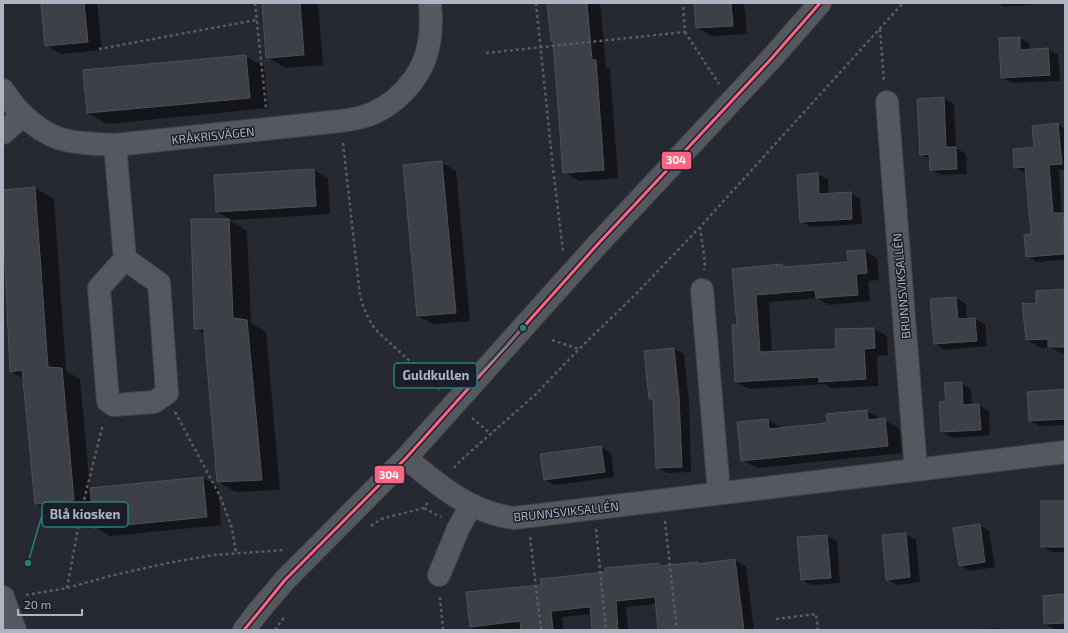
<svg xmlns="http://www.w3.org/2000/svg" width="1068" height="633" viewBox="0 0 1068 633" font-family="'Exo 2',sans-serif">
	<rect width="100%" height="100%" fill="#262931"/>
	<!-- shadow -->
	<g fill="#0007">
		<path d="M42,3H97L102,50L61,54L46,45Z"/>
		<path d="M263,3H318L323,65L286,68L267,57Z"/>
		<path d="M548,3H600L606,67L610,69L618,178L579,181L564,172L554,42L552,41Z"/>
		<path d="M695,3H744L747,34L712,36L697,28Z"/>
		<path d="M998,3H1052L1004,7Z"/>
		<path d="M1019,38L1029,43L1030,50L1048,49L1058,55L1060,81L1012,83L1002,78Z"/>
		<path d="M245,56L264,66L268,108L107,124L88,113Z"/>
		<path d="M944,98L954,104L956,148L966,154L967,174L941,175L931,169L930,159L921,154Z"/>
		<path d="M1058,124L1065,129V170H1059L1062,214L1065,215V260L1037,262L1027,256L1032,235L1026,173L1015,168Z"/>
		<path d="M441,162L456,171L470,321L433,324L418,316Z"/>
		<path d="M313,170L328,178L330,214L232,220L217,212Z"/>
		<path d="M818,174L828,180L829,194L850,193L860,198L862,224L811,227L801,221Z"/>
		<path d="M35,188L54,199L66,371L80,379L90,489L203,478L218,486L221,525L110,536L95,527L94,510L55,515L36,504L24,379L11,372L3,198V191Z"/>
		<path d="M192,220H231H229L247,231L251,323L266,332L280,490L236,492L218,482L205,334L195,328Z"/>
		<path d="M865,251L877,258L879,280L868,281L870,301L829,305L817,298L769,302L772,353L838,350L874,329L887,336L888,355L877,356L878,386L832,388L825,384L749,389L736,382L739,326L733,270L782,265L786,268L849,263Z"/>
		<path d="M1065,290V355L1051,348H1041L1027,340L1037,305Z"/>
		<path d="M956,298L966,304L967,319H975L985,324L987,346L945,350L935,344Z"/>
		<path d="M674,349L684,354L689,402L691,472L667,473L657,467L654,401L650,399Z"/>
		<path d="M961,383L971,389L972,405H979L989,411L990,435L952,438L942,432Z"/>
		<path d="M1065,390V425L1040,426L1030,421Z"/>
		<path d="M867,411L899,428L902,453L757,468L742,460L768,420L782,428L828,424Z"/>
		<path d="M601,447L611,453L614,477L555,485L545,480Z"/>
		<path d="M1065,502V552H1052L1042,547Z"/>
		<path d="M979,525L989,531L995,567L970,571L960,565Z"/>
		<path d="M906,534L916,540L920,582L897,585L887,579Z"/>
		<path d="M827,536L837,541L840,583L812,585L802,580Z"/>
		<path d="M735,560L746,567L754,630H659L656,604L626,607L628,630H593L592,614L562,617L563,630H522V628L506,630H476L470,627L542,586L606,573L658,564L662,566L697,563L700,565Z"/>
		<path d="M1065,595V629H1055L1045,624Z"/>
		<path d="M999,628L1003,630H966Z"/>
	</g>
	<!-- building -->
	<g fill="#3d4047" stroke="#4e5059">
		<path d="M41,3H84L88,42L45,46Z"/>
		<path d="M262,3H300L304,55L266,58Z"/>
		<path d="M547,3H587L592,60H596L604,170L563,173L553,41H551Z"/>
		<path d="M694,3H731L733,26L696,28Z"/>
		<path d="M1020,37V50L1048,48L1050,75L1001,78L999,38Z"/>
		<path d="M246,55L250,98L87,113L83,70Z"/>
		<path d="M944,97L946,147H956L957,169L930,170L929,154L920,155L917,99Z"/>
		<path d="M1058,123L1062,164L1049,165L1053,213H1063L1065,254L1026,257L1024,235L1031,234L1025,167L1014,168L1013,149L1034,147L1032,126Z"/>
		<path d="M442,161L456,313L417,316L403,165Z"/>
		<path d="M314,169L316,206L216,212L214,175Z"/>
		<path d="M818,173L819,194L851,192L852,219L800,222L797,175Z"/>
		<path d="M35,187L48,367L62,368L74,500L35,504L22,370L10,372L3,219V190Z"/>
		<path d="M191,219H229L233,318L247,320L262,480L217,482L204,329H194Z"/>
		<path d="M865,250L867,273L856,274L858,295L816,298L815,290L756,295L760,352L836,349L835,329L874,328L875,348L864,349L866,379L819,382V377L735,382L732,325H737L732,269L782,264L783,267L848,262L847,251Z"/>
		<path d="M1065,289V347H1048V339L1026,340L1022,303L1036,304V291Z"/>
		<path d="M956,297L958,319L975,318L977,341L934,344L930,299Z"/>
		<path d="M674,348L679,396L682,467L656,468L653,399H649L644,351Z"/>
		<path d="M962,382L963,405L979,404L981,430L941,432L939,402L946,401L944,383Z"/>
		<path d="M1065,389V419L1029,421L1027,392Z"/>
		<path d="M867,410L868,420L885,418L888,446L741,461L737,422L768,419L769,429L827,423L826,414Z"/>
		<path d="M601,446L605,472L544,480L540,454Z"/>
		<path d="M203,477L207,517L94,528L90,488Z"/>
		<rect x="1041" y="501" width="24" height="46"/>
		<path d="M980,524L985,562L959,566L953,528Z"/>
		<path d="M906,533L910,577L886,580L882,535Z"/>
		<path d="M827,535L831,578L801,580L797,537Z"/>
		<path d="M735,559L744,630H658L655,597L616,601L618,630H592L590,607L551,611L553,630H521L520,621L470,627L466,592L541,585L540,579L605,572V568L659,563V566L698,562V564Z"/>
		<path d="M1065,594V623L1044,624L1043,596Z"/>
	</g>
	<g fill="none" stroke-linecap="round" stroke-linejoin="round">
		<defs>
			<g id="minor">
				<path d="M3,90C17,113 42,136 69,141C84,144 100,144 115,145L341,121C348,120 355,119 362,117C395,108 424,76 429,43C432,29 431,16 430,3"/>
				<path d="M887,102L916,470"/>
				<path d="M3,133L23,115"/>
				<path d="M115,145L125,259L99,288L108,401L114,405L154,402L167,393L159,283L125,259"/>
				<path d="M702,290L719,493"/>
				<path d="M406,458C438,485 471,513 514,518L1065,452"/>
				<path d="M439,575L458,529L471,505"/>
				<path d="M3,597L15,630"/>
				<path d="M244,630L257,613L285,580L406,458L597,245L771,59L820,3"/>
			</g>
		</defs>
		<!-- minor casing -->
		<use href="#minor" stroke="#42444a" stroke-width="24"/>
		<!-- path -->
		<g stroke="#5a5c63" stroke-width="2.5" stroke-dasharray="3 3" stroke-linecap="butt">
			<path d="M255,3L266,108"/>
			<path d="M536,3L553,168L563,251"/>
			<path d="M880,29L884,82"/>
			<path d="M685,32L719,84"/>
			<path d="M99,49L256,20"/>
			<path d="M486,53L685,32L683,3"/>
			<path d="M343,143L360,296C364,310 368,320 377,331L440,389"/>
			<path d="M700,227L705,262L704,270"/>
			<path d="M552,340L579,349"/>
			<path d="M175,412L220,496L232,528L236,553"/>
			<path d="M472,418L491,434"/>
			<path d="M454,468L461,460L535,395L579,349L632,298L700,227L903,3"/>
			<path d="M424,508L441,517"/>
			<path d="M665,521L677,630"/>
			<path d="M371,526L381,519L424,508L428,502"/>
			<path d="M596,529L606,630"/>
			<path d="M530,537L541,630"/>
			<path d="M67,588L81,512L103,424"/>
			<path d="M26,595L67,588L110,576L168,563L214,555L284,550"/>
			<path d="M440,597L443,630"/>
			<path d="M776,619L816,614L818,630"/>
			<path d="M275,630L285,616"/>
		</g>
		<!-- minor -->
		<use href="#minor" stroke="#56585f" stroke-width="22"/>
		<defs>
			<path id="bus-1" d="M244,630L285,580L406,458L597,245L771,59L820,3"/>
		</defs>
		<!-- bus-1 casing -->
		<use href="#bus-1" stroke="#1b1e2a" stroke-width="6"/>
		<!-- bus-1 -->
		<use href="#bus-1" stroke="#fa6682" stroke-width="3"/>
	</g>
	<g text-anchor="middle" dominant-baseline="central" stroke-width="3" stroke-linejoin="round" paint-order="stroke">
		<!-- street labels -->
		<g font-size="12" fill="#b0b3c2" stroke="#1b1e2a">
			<text transform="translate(213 135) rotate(-6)">KRÅKRISVÄGEN</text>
			<text transform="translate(901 286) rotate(-95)">BRUNNSVIKSALLÉN</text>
			<text transform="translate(566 511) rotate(-6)">BRUNNSVIKSALLÉN</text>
		</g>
	</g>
	<!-- callouts -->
	<path fill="none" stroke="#277f7b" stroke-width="1.5" d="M523 328L477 376M28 563L42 515"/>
	<g fill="#277f7b" stroke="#1b1e2a" stroke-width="1.5">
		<circle cx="523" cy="328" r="4"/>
		<circle cx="28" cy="563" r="4"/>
	</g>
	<g fill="#1b1e2a" stroke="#277f7b" stroke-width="1.5">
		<rect x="394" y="363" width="83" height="25" rx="4"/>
		<rect x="42" y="502" width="86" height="25" rx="4"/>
	</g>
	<g font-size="13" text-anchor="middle" font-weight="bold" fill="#b0b3c2">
		<text x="436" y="380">Guldkullen</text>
		<text x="85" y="519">Blå kiosken</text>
	</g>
	<g stroke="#1b1e2a" stroke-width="1.5">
		<rect x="661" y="151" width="31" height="19" rx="4" fill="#fa6682"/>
		<rect x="374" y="465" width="31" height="19" rx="4" fill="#fa6682"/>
	</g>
	<g font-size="11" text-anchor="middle" font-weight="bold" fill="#fff">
		<text x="676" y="164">304</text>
		<text x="389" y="479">304</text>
	</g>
	<!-- border -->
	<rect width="1068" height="633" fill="none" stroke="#b0b3c2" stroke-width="8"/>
	<!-- scale -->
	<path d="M18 609v6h64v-6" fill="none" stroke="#b0b3c2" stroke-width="2"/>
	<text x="24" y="609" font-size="12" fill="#b0b3c2" stroke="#1b1e2a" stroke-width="3" paint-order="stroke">20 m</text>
</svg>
